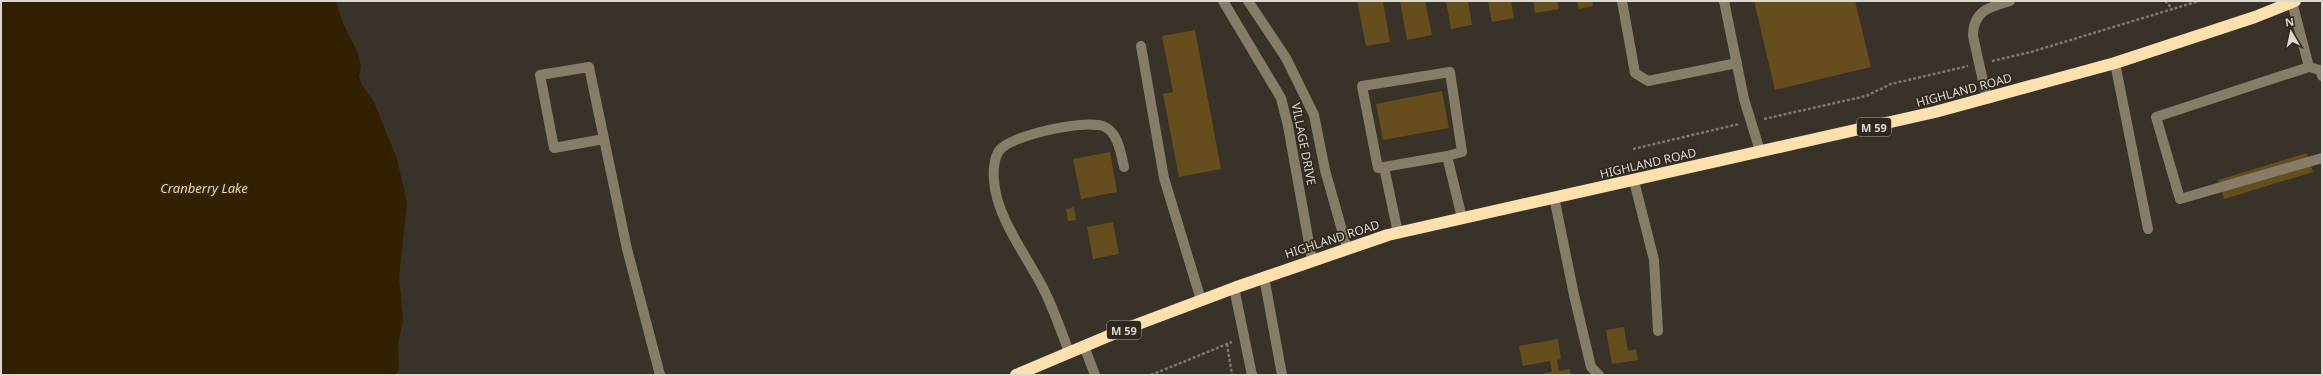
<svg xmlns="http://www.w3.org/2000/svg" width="2323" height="376" viewBox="0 0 2323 376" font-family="'Noto Sans',sans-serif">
	<rect width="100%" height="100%" fill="#383228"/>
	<!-- water -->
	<path fill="#322000" d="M1,1H336L342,21L357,51L361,66L359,77L362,85L374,102L397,159L407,203L399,277L403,319L398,344L399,368L396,375H1Z"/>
	<!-- building -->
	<g fill="#664d1d">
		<path d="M1357,1H1383L1390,42L1366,46Z"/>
		<path d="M1400,1H1425L1432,35L1407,40Z"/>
		<path d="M1446,1H1468L1472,25L1451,29Z"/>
		<path d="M1488,1H1511L1514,18L1492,22Z"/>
		<path d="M1533,1H1557L1559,9L1535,13Z"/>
		<path d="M1577,1H1592L1593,6L1579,9Z"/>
		<path d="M1754,1H1855L1871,67L1775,90Z"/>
		<path d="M1195,30L1221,169L1179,177L1163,94L1173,92L1162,36Z"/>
		<path d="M1442,91L1449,128L1383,140L1376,104Z"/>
		<path d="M1110,152L1117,192L1081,199L1073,159Z"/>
		<path d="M2307,153L2313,172L2224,199L2218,180Z"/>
		<path d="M1074,207L1076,220L1068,221L1066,209Z"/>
		<path d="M1113,222L1119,254L1093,259L1087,227Z"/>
		<path d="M1624,327L1628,351L1636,349L1638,360L1612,364L1606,330Z"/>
		<path d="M1558,339L1561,359L1557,360L1559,371L1570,369L1571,375H1544V373L1552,372L1550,361L1523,366L1519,346Z"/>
	</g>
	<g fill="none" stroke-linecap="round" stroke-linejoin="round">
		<!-- path -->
		<g stroke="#7d786f" stroke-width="2.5" stroke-dasharray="3 2" stroke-linecap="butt">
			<path d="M2165,1L2168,3L2172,10"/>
			<path d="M1992,61L2031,52L2199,1"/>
			<path d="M1764,119L1866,96L1891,84L1968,66"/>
			<path d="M1633,149L1739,124"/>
			<path d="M1227,344L1232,375"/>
			<path d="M1151,375L1232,342"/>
		</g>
		<!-- minor -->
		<g stroke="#877c68" stroke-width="10">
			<path d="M1223,1L1281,98L1288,126L1312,260"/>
			<path d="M1248,1L1286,58L1314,115L1325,170L1347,248"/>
			<path d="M1622,1L1635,73L1648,81L1737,63"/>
			<path d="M1724,1L1744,99L1760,151"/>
			<path d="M2292,2L2309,67"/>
			<path d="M1141,46L1164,178L1201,300"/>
			<path d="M2115,63L2148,229"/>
			<path d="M2322,76L2320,70L2309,67L2156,117L2180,199L2322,158"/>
			<path d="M1987,99L1973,36C1973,11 1989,7 2010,1"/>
			<path d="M604,139L554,148L540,75L589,67L627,249L660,375"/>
			<path d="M1447,156L1462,152L1450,72L1362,86L1378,168L1447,156L1462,218"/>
			<path d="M1384,167L1398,233"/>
			<path d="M1634,181L1654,260L1658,331"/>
			<path d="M1554,197L1574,295L1591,367L1599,375"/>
			<path d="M1264,277L1282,375"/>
			<path d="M1234,288L1252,375"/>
			<path d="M1084,346L1095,375"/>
			<path d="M1069,352C1061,331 1054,310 1044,290C1028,257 996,218 994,180C993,172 994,158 999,151C1010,135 1089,118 1105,127C1118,133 1121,154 1124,167"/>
		</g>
		<!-- highway -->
		<path stroke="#fce0ad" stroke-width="12" d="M1016,375L1125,329L1234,288L1388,235L1935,112L2115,63L2255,17L2295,1"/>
	</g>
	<g text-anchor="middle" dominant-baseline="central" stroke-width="3.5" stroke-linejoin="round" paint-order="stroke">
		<!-- shield labels -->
		<g fill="#2e281e" stroke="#a8a39b" stroke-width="1">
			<rect x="1857" y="118" width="34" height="18" rx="3"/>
			<rect x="1107" y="321" width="34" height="18" rx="3"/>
		</g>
		<g font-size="11" font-weight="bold" fill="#dcd8d1">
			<text x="1874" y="127">M 59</text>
			<text x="1124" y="330">M 59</text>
		</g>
		<!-- street labels -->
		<g font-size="12" fill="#dcd8d1" stroke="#2e281e">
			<text transform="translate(1964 90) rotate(-15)">HIGHLAND ROAD</text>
			<text transform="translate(1304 144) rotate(79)">VILLAGE DRIVE</text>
			<text transform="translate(1648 163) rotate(-13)">HIGHLAND ROAD</text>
			<text transform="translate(1332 239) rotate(-18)">HIGHLAND ROAD</text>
		</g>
		<!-- water labels -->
		<g font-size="13" font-style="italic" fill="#fed58c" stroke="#2e281e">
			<text x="204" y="188">Cranberry Lake</text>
		</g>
	</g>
	<!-- border -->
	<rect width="2323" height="376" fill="none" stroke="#dcd8d1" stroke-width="4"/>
	<!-- north arrow -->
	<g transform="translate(2291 32) rotate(351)" stroke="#2e281e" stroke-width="3" paint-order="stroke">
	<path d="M0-3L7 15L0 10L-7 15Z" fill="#dcd8d1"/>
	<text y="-6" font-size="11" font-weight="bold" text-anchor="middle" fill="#dcd8d1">N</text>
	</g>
</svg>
